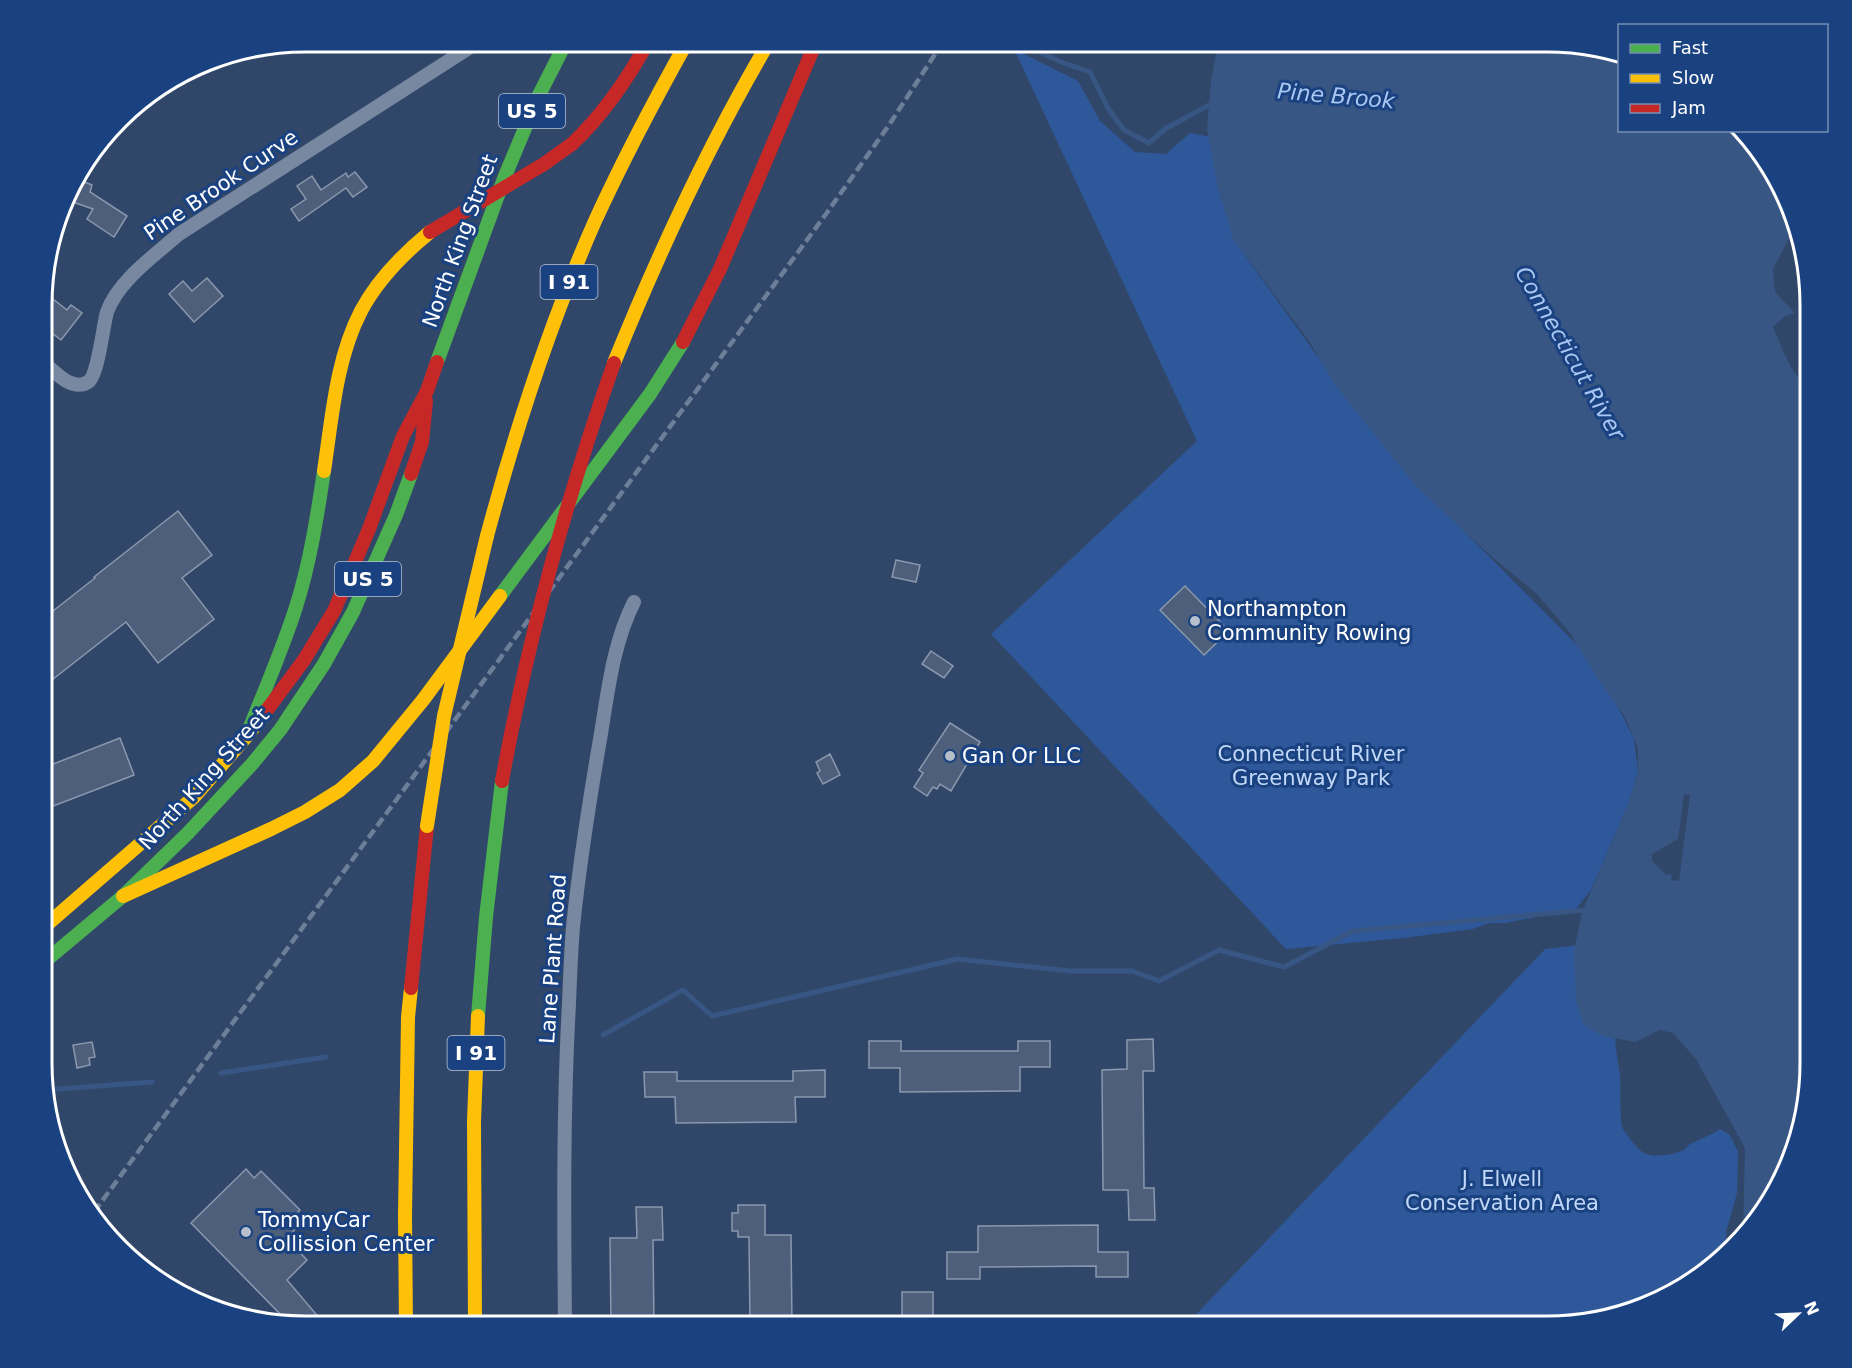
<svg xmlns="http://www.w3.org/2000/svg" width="1852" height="1368" viewBox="0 0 1852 1368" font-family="'DejaVu Sans',sans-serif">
	<rect width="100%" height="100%" fill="#31476a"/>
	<!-- green -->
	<g fill="#2e5899">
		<path d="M1014,49L1078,81L1100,121L1135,152L1166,154L1190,133L1217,138L1221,198L1246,257L1367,425L1466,533L1579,647L1618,707L1634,739L1638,771L1629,802L1591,890L1576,909L1505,923H1489L1473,929L1403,938L1286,949L991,634L1197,441Z"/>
		<path d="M1623,940L1615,1034C1615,1048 1618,1061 1620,1075C1621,1086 1619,1120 1623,1129C1626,1134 1639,1151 1644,1153C1655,1158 1675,1155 1685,1149C1687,1147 1689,1144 1692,1143C1701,1139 1711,1135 1720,1129L1730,1135L1738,1152L1737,1193L1726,1232V1250L1663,1299L1547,1326H1185L1545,949Z"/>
	</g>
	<!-- water -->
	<path fill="#385683" d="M1218,42L1564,43L1619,55L1620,130L1738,131L1783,189L1793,231L1773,269L1775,292L1795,313L1785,316L1773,327C1782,346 1790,376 1810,387L1809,1080L1790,1164L1743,1238L1745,1148L1696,1059L1673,1033L1660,1030L1635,1042L1603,1036L1583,1024L1576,1000L1574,951L1582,912L1629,802L1638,771V748L1625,717L1599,680L1570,633L1536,593L1491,556L1415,485L1336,386L1309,341L1233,239L1217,183L1207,129L1211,82Z"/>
	<!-- pier -->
	<path fill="#31476a" d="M1684,794L1690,795L1679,881L1671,880L1672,875L1665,874L1652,861V854L1678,839Z"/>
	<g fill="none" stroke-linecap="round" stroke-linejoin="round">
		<!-- stream -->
		<g stroke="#385683" stroke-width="5">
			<path d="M1038,51L1061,62L1090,72L1108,108L1124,130L1149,143L1165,129L1209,105L1215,103"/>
			<path d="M603,1035L683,990L712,1016L958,959L1070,971H1132L1159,981L1219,950L1284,967L1353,931L1586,910"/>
			<path d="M221,1073L326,1057"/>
			<path d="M45,1090L152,1082"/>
		</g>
	</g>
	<!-- building -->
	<g fill="#4d5f7b" stroke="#8b98ae" stroke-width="1.5">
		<path d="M355,172L367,187L353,197L346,188L299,221L291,209L306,199L297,186L312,176L321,190L346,173L348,177Z"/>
		<path d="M77,179L92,185L90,192L127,216L114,237L87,219L93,209L70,201Z"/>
		<path d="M207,278L223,296L194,322L169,294L183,281L192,291Z"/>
		<path d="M44,292L67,310L71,305L82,313L61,340L44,327Z"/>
		<path d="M178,511L212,555L182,578L214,619L158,663L126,622L43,687L44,618L95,578L94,577Z"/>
		<path d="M896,560L920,565L916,582L892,577Z"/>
		<path d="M1185,586L1229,631L1204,655L1160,610Z"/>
		<path d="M931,651L953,666L944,678L922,664Z"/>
		<path d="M950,723L980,742L951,791L940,784L937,789L933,787L927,796L914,787L923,773L919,770Z"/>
		<path d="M120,738L134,775L43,810V768Z"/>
		<path d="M830,754L840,775L823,784L817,773L820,771L816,762Z"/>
		<path d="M1153,1039L1154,1071H1143L1144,1188H1154L1155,1220H1129L1128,1190H1103L1102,1070L1127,1069V1040Z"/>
		<path d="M869,1041H901V1051H1018V1041H1050V1067H1020V1091L900,1092V1068H869Z"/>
		<path d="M92,1042L95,1057L89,1058L90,1065L77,1068L73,1045Z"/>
		<path d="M825,1070V1097H795L796,1122L676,1123L675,1097H645L644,1072H677V1081H793V1071Z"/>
		<path d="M246,1169L254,1178L261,1171L300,1210L293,1217L300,1225L286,1238L307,1260L287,1280L321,1320L314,1325H288L275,1322L282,1316L191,1223Z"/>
		<path d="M738,1205H765V1235H791L792,1326H750L749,1237H738V1231H732V1213H738Z"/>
		<path d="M636,1207H662L663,1240H653L654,1326H611L610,1238H637Z"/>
		<path d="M1098,1225V1252H1128V1277H1096V1266L980,1267V1279H947V1252H978V1226Z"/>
		<path d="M902,1292H933V1318H929V1324L902,1326Z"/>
	</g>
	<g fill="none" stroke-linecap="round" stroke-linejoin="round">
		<!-- street -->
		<g stroke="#7788a0" stroke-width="14">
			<path d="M537,42L563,48"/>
			<path d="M44,363C55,372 72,392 88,382C98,376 103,326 107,312C118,281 155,255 179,234L478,42"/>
			<path d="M565,1326C564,1218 563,1111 569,1004C570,978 571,952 573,927C579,868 588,810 598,751C607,702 611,647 634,602"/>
		</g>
		<!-- fast -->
		<g stroke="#4caf50" stroke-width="14">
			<path d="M437,362L505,176L538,97L566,42"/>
			<path d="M500,596L650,394L683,342"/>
			<path d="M246,737C263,694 282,651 296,607C310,563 317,517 324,471"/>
			<path d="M43,963L123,896L188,833L252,764L280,730L324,664L353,612L396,515L411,474"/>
			<path d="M478,1016L486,917L502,781"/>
		</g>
		<!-- slow -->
		<g stroke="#ffc107" stroke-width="14">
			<path d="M614,363C659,252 708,145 769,42"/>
			<path d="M324,471C332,418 336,359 361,311C378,279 403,254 430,232"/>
			<path d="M487,536C516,428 550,323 595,221C623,160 654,101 687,42"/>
			<path d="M123,896L271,829L305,812L340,790L373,761L423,700L500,596"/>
			<path d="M43,928L194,797L246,737L264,714"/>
			<path d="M406,1326L405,1216L408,1017L411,988"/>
			<path d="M475,1326L474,1121L478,1016"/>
		</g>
		<!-- jam -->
		<g stroke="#c62828" stroke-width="14">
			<path d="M572,144C604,114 627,80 648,42"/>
			<path d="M683,342L720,269L816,42"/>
			<path d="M411,474L422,442L426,401"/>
			<path d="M264,714L304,660L334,611L369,529L403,436L427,391L437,362"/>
			<path d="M411,988L427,826"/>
		</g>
		<!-- rail -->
		<path stroke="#6d7e98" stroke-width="4.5" stroke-dasharray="10 4.5" stroke-linecap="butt" d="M94,1212L826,214L889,125L943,42"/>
		<!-- slow-bridge -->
		<path stroke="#ffc107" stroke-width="14" d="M427,826L444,716L487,536"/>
		<!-- jam-bridge -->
		<g stroke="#c62828" stroke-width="14">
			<path d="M430,232L544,164L572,144"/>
			<path d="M502,781C528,638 566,500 614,363"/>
		</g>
	</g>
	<!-- markers -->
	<g fill="#b7bfcb" stroke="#1a4281" stroke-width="2">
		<circle cx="1195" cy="621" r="6"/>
		<circle cx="950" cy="756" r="6"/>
		<circle cx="246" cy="1232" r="6"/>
	</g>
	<g text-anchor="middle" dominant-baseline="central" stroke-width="6" stroke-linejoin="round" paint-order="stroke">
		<!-- shield labels -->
		<g fill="#1a4281" stroke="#bac6d9" stroke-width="1.5">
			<rect x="499" y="94" width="66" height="34" rx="4.5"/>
			<rect x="540.5" y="265" width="57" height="34" rx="4.5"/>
			<rect x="335" y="562" width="66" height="34" rx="4.5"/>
			<rect x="447.5" y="1036" width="57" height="34" rx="4.5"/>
		</g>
		<g font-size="20" font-weight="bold" fill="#fff">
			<text x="532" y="111">US 5</text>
			<text x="569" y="282">I 91</text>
			<text x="368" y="579">US 5</text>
			<text x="476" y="1053">I 91</text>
		</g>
		<!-- street labels -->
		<g font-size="21" fill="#fff" stroke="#1a4281">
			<text transform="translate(221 185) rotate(-34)">Pine Brook Curve</text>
			<text transform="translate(460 241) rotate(-70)">North King Street</text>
			<text transform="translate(204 779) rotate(-48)">North King Street</text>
			<text transform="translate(553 959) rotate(-86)">Lane Plant Road</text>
		</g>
		<!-- poi labels -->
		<g font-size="21" fill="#fff" stroke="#1a4281" text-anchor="start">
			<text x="1207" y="609">Northampton<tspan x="1207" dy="24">Community Rowing</tspan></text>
			<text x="962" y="756">Gan Or LLC</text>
			<text x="258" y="1220">TommyCar<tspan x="258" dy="24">Collission Center</tspan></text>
		</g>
		<!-- park labels -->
		<g font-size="21" fill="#c2d8f8" stroke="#1a4281">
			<text x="1311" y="754">Connecticut River<tspan x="1311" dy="24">Greenway Park</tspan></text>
			<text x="1502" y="1179">J. Elwell<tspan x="1502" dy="24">Conservation Area</tspan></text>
		</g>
		<!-- water labels -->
		<g font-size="22" font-style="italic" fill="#a9c7f2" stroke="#1a4281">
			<text transform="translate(1336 96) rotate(5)">Pine Brook</text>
			<text transform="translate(1570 353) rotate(60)">Connecticut River</text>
		</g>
	</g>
	<!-- crop -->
	<path d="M0 0H1852V1368H0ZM305 52H1547A253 253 0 0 1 1800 305V1063A253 253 0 0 1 1547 1316H305A253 253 0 0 1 52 1063V305A253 253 0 0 1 305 52Z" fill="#1a4281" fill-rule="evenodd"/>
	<path fill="none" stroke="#fff" stroke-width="3" d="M305 52H1547A253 253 0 0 1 1800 305V1063A253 253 0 0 1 1547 1316H305A253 253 0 0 1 52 1063V305A253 253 0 0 1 305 52Z"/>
	<!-- legend -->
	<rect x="1618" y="24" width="210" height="108" fill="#1a4281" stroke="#768eb3" stroke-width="1.5"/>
	<rect x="1630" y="44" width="30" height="9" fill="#4caf50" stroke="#768eb3" stroke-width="1.5"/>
	<text x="1672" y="54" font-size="18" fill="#ffffff">Fast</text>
	<rect x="1630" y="74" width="30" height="9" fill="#ffc107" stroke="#768eb3" stroke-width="1.5"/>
	<text x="1672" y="84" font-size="18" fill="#ffffff">Slow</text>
	<rect x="1630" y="104" width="30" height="9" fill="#c62828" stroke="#768eb3" stroke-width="1.5"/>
	<text x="1672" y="114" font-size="18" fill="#ffffff">Jam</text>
	<!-- north arrow -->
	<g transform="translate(1798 1314) rotate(67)" stroke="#1a4281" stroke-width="4.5" paint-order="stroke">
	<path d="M0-4.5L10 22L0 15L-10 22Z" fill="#ffffff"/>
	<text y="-9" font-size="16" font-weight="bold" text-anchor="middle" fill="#ffffff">N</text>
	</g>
</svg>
